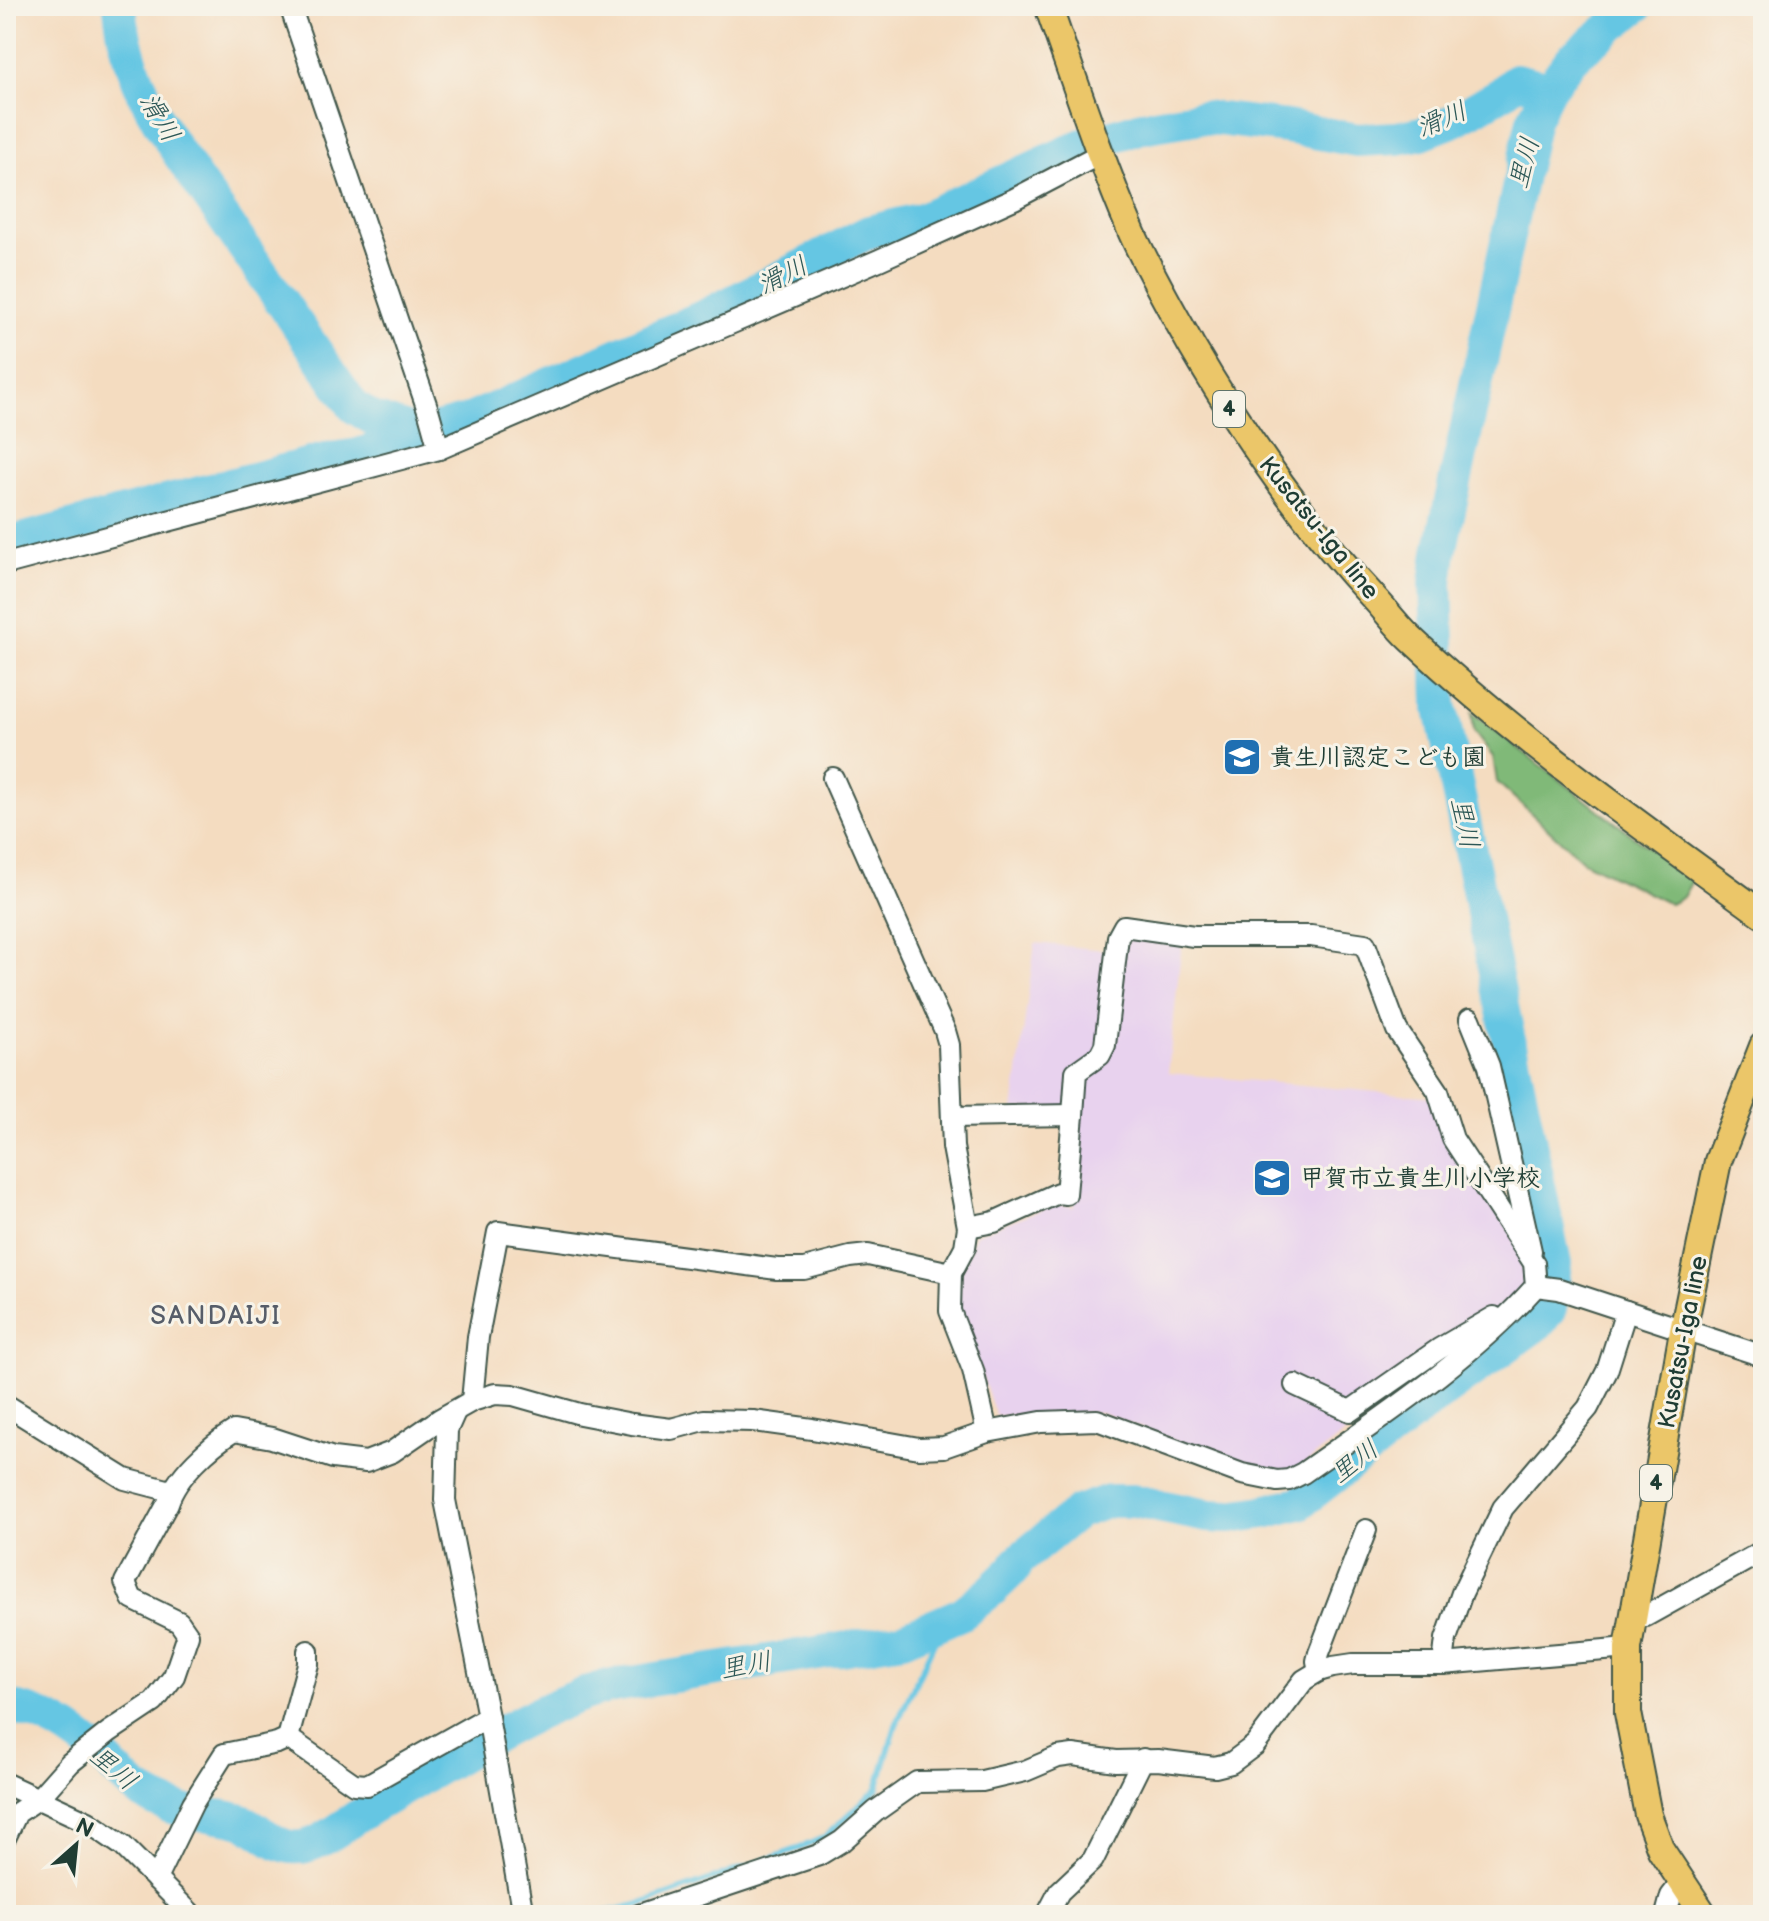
<svg xmlns="http://www.w3.org/2000/svg" width="1769" height="1921" viewBox="0 0 1769 1921" font-family="'Balsamiq Sans','Klee One',sans-serif">
	<rect width="100%" height="100%" fill="#f7f3e8"/>
	<filter id="ink" filterUnits="userSpaceOnUse"><feTurbulence type="fractalNoise" baseFrequency=".0125" numOctaves="2"/><feDisplacementMap in="SourceGraphic" scale="16" xChannelSelector="R" yChannelSelector="G"/><feConvolveMatrix kernelMatrix="1 2 1 2 8 2 1 2 1" color-interpolation-filters="sRGB"/></filter>
	<filter id="wash" filterUnits="userSpaceOnUse"><feTurbulence type="fractalNoise" baseFrequency=".006" numOctaves="4" result="noise"/><feDisplacementMap in="SourceGraphic" scale="32" xChannelSelector="R" yChannelSelector="G"/><feGaussianBlur stdDeviation="1.8" result="paint"/><feColorMatrix in="noise" values="0 0 0 0 0 0 0 0 0 0 0 0 0 0 0 0 0 1.4 0 .05"/><feComposite in="paint" operator="in"/></filter>
	<g filter="url(#wash)">
		<rect width="100%" height="100%" fill="#f4dcc0"/>
		<!-- built -->
		<path fill="#e8d2ee" d="M1131,934L1182,941L1168,1073L1433,1097L1527,1259L1524,1270V1288L1470,1341L1300,1467L1284,1471L1242,1467L1100,1412L996,1416L958,1309L960,1273L976,1234L1057,1204L1074,1207L1080,1107L1013,1110L1035,943L1123,952Z"/>
		<!-- forest -->
		<path fill="#80b978" stroke="#507b56" stroke-width="2" d="M1472,713L1692,881L1683,897L1670,904L1583,861L1497,782L1493,757L1474,732Z"/>
		<g fill="none" stroke-linecap="round" stroke-linejoin="round">
			<!-- stream -->
			<path stroke="#65c6e3" stroke-width="6" d="M593,1915L641,1904L800,1848L825,1837L877,1789L896,1725L943,1623"/>
			<!-- river -->
			<g stroke="#65c6e3" stroke-width="34">
				<path d="M120,6C127,95 185,161 233,232C274,290 314,349 354,407L372,418L419,434L467,421L709,314L869,232L922,219L1083,145L1142,127L1202,117L1287,127L1357,140L1398,138L1422,133L1455,120L1502,93L1516,80L1549,88"/>
				<path d="M6,544L325,460L358,455L419,434"/>
				<path d="M6,1707C44,1711 79,1735 106,1761C118,1772 129,1785 142,1793C160,1804 179,1811 199,1814C216,1816 231,1816 247,1823C265,1832 278,1850 301,1847C322,1845 350,1820 369,1809C441,1768 529,1708 607,1687L903,1639L963,1613L992,1590L1015,1568L1018,1561L1078,1512L1109,1501H1134L1208,1516L1230,1517L1264,1512L1300,1503L1427,1404L1540,1322L1550,1308L1555,1264L1440,704L1436,583L1440,552L1533,120L1549,88L1572,58L1637,6"/>
			</g>
		</g>
	</g>
	<g filter="url(#ink)">
		<g fill="none" stroke-linecap="round" stroke-linejoin="round">
			<defs>
				<g id="minor">
					<path d="M290,6L429,413L439,449"/>
					<path d="M6,564L439,449L879,260L1014,199L1100,154"/>
					<path d="M833,778L945,1031L949,1045L953,1147L968,1227L965,1247L951,1273L950,1311L973,1370L987,1432"/>
					<path d="M1470,1019L1489,1066L1531,1251"/>
					<path d="M1073,1115L1076,1072L1100,1055L1105,1045L1118,937L1124,926L1194,936H1311L1365,944L1397,1030L1438,1091L1453,1139L1534,1263L1536,1286"/>
					<path d="M952,1117L1073,1115L1066,1194L1058,1193L994,1222L968,1227"/>
					<path d="M1295,1385L1350,1411L1439,1349L1494,1317"/>
					<path d="M472,1401L478,1337L498,1232L777,1269H804L850,1257L868,1255L951,1273"/>
					<path d="M6,1405L125,1479L171,1491"/>
					<path d="M455,1412L447,1430L445,1500L488,1717L523,1915"/>
					<path d="M1633,1614L1646,1616L1763,1551"/>
					<path d="M1443,1664L1446,1639L1462,1593L1503,1508L1588,1408L1607,1371L1626,1311"/>
					<path d="M1319,1671L1317,1661L1319,1653L1366,1530"/>
					<path d="M288,1738L308,1664V1651"/>
					<path d="M6,1784L88,1822L123,1846L192,1915"/>
					<path d="M6,1836L17,1813L38,1799L70,1763L109,1732L154,1702L174,1676L188,1635L179,1622L132,1599L125,1582L168,1503C176,1476 211,1445 234,1431L272,1438L333,1458L366,1462L392,1452L440,1419L472,1401L495,1394L513,1395L580,1414L632,1424L671,1429L704,1420L753,1421L812,1429L919,1448L944,1447L987,1432L1041,1422L1097,1420L1242,1474L1277,1481L1289,1480L1303,1473C1384,1416 1470,1360 1536,1286L1559,1289L1763,1356"/>
					<path d="M156,1879L193,1803L224,1754L277,1743L288,1738L354,1784L367,1785L488,1717"/>
					<path d="M639,1915L819,1855L842,1841L876,1811L917,1782L982,1781L1025,1771L1058,1757L1073,1755L1116,1761L1158,1760L1215,1767L1231,1763L1255,1745L1304,1680L1319,1671L1333,1667L1353,1664H1443L1628,1648"/>
					<path d="M1047,1915L1059,1892L1093,1860L1143,1759"/>
					<path d="M1666,1915L1671,1896L1681,1883"/>
				</g>
				<g id="major">
					<path d="M1048,6C1075,82 1100,159 1132,233C1149,271 1171,309 1191,345C1244,436 1303,522 1375,599C1387,612 1398,627 1411,639C1520,741 1643,827 1763,915"/>
					<path d="M1704,1915L1661,1850L1648,1815L1628,1713V1648L1683,1331L1718,1161L1763,1046"/>
				</g>
			</defs>
			<!-- minor casing -->
			<use href="#minor" stroke="#3f5549" stroke-width="24"/>
			<!-- major casing -->
			<use href="#major" stroke="#3f5549" stroke-width="30"/>
			<!-- minor -->
			<use href="#minor" stroke="#fff" stroke-width="20"/>
			<!-- major -->
			<use href="#major" stroke="#ebc669" stroke-width="26"/>
		</g>
	</g>
	<!-- icons -->
	<defs>
		<symbol id="school-square" viewBox="-11 -11 22 22"><rect x="-9" y="-9" width="18" height="18" rx="4" fill="#1f6fb2" stroke="#f7f3e8"/><path d="M0-5L7-2L0 1L-7-2ZM-4 1L0 2.5L4 1V4Q0 6-4 4Z" fill="#fff"/></symbol>
	</defs>
	<g fill-rule="evenodd">
		<use href="#school-square" x="1220" y="735" width="44" height="44"/>
		<use href="#school-square" x="1250" y="1156" width="44" height="44"/>
	</g>
	<g text-anchor="middle" dominant-baseline="central" stroke-width="6" stroke-linejoin="round" paint-order="stroke">
		<!-- shield labels -->
		<g fill="#f7f3e8" stroke="#60746a" stroke-width="2">
			<rect x="1213" y="391" width="32" height="36" rx="6"/>
			<rect x="1640" y="1465" width="32" height="36" rx="6"/>
		</g>
		<g font-size="22" font-weight="bold" fill="#1f3d34">
			<text x="1229" y="409">4</text>
			<text x="1656" y="1483">4</text>
		</g>
		<!-- street labels -->
		<g font-size="24" fill="#1f3d34" stroke="#f7f3e8">
			<text transform="translate(1319 528) rotate(51)">Kusatsu-Iga line</text>
			<text transform="translate(1683 1342) rotate(-79)">Kusatsu-Iga line</text>
		</g>
		<!-- poi labels -->
		<g font-size="24" font-weight="bold" fill="#1f3d34" stroke="#f7f3e8" text-anchor="start">
			<text x="1270" y="757">貴生川認定こども園</text>
			<text x="1300" y="1178">甲賀市立貴生川小学校</text>
		</g>
		<!-- water labels -->
		<g font-size="26" font-style="italic" fill="#2d5857" stroke="#f7f3e8">
			<text transform="translate(159 118) rotate(59)">滑川</text>
			<text transform="translate(1442 120) rotate(-23)">滑川</text>
			<text transform="translate(1525 163) rotate(-75)">里川</text>
			<text transform="translate(783 276) rotate(-27)">滑川</text>
			<text transform="translate(1464 823) rotate(78)">里川</text>
			<text transform="translate(1355 1462) rotate(-37)">里川</text>
			<text transform="translate(746 1666) rotate(-10)">里川</text>
			<text transform="translate(113 1769) rotate(40)">里川</text>
		</g>
		<!-- neighbourhood labels -->
		<g font-size="26" letter-spacing="2" fill="#565d69" stroke="#f7f3e8">
			<text x="216" y="1316">SANDAIJI</text>
		</g>
	</g>
	<!-- margin -->
	<rect width="1769" height="1921" fill="none" stroke="#f7f3e8" stroke-width="32"/>
	<!-- north arrow -->
	<g transform="translate(76 1845) rotate(27)" stroke="#f7f3e8" stroke-width="6" paint-order="stroke">
	<path d="M0-6L14 30L0 20L-14 30Z" fill="#1f3d34"/>
	<text y="-12" font-size="22" font-weight="bold" text-anchor="middle" fill="#1f3d34">N</text>
	</g>
</svg>
